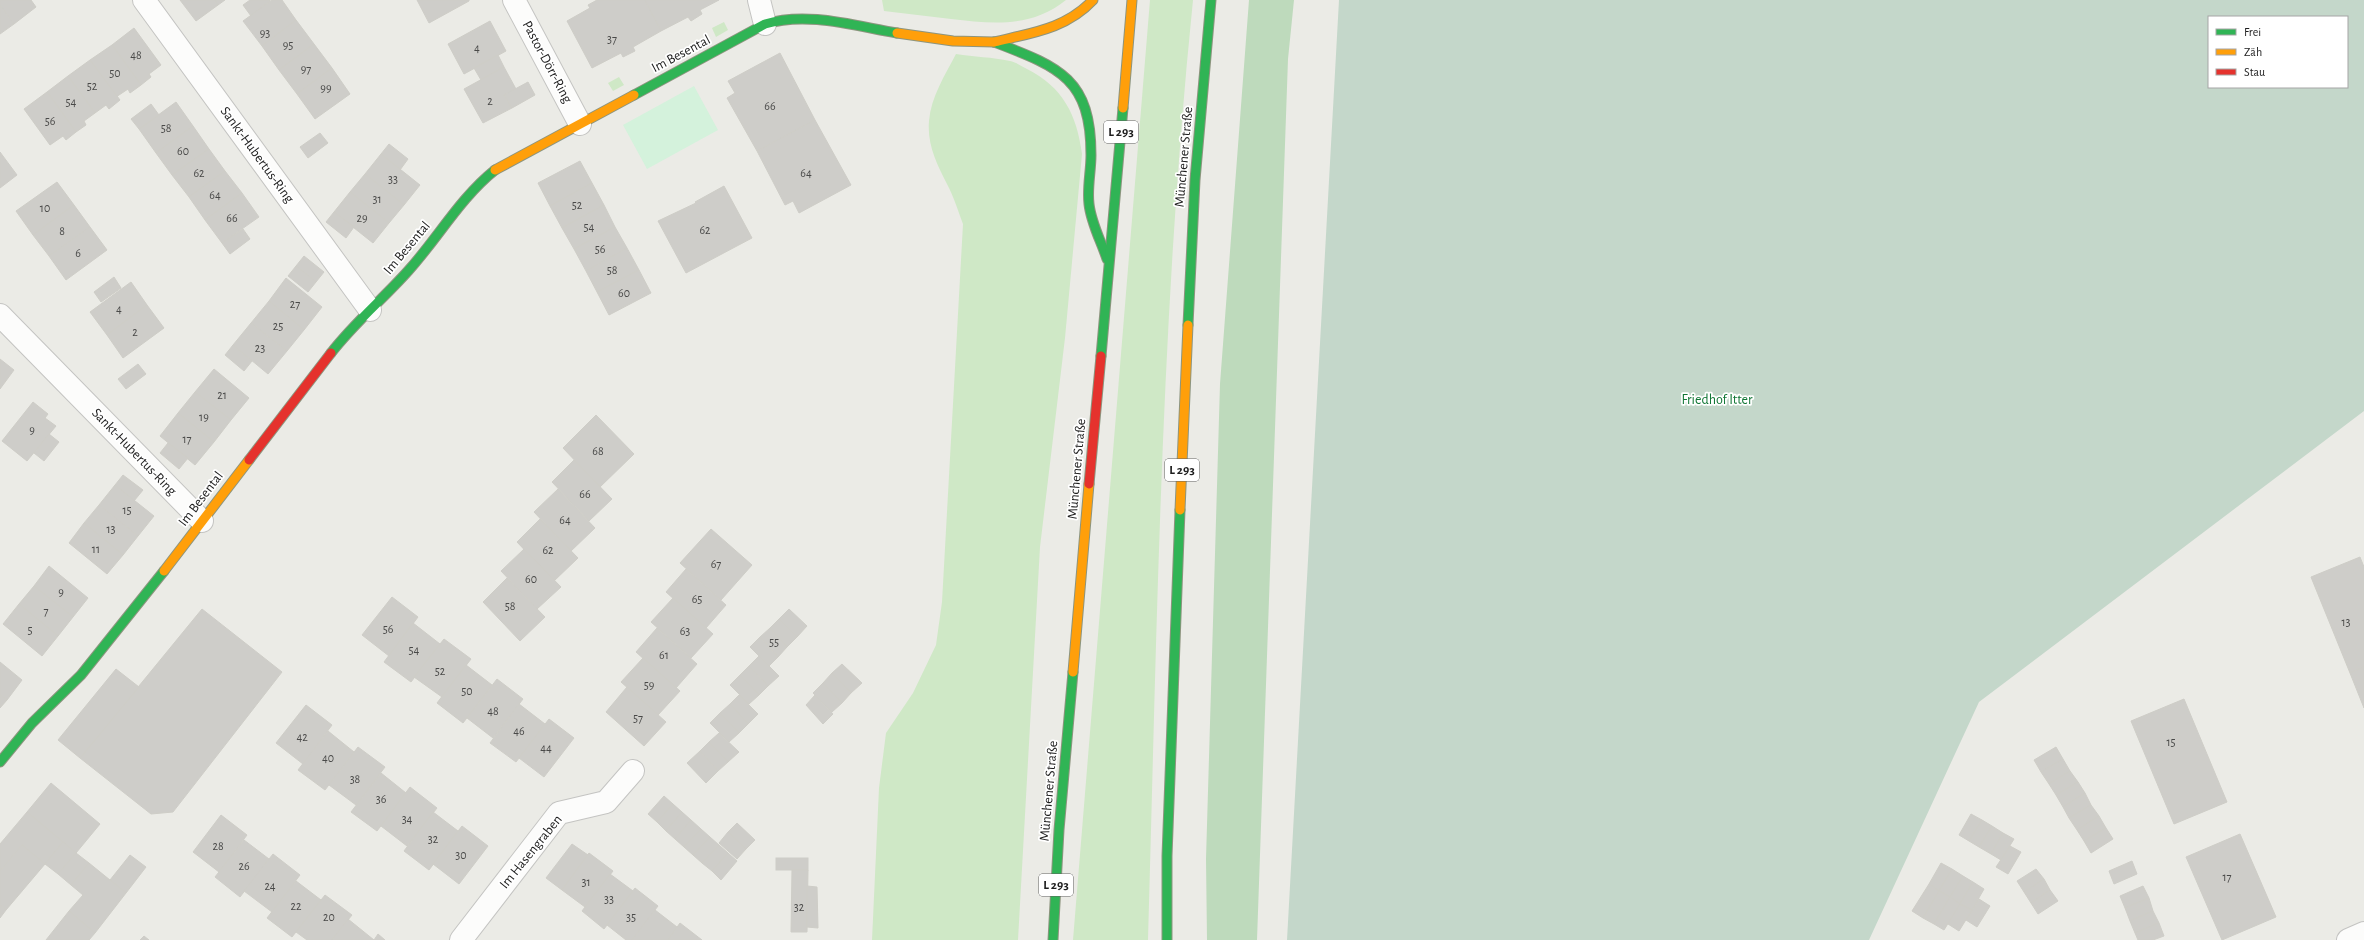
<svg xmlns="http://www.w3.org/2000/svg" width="2364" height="940" viewBox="0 0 2364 940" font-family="'Alegreya Sans',sans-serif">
	<rect width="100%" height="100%" fill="#ebebe6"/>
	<!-- grass -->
	<g fill="#cfe8c6">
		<path d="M882,0H1066C1031,28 993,24 951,19C929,16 906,14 884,11Z"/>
		<path d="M1150,0H1193C1161,312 1157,627 1148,940H1073Z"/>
		<path d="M724,22L728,30L716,37L712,28Z"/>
		<path d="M956,54C974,57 992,57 1010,61C1016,62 1021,66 1027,69C1063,87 1077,115 1082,154L1065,338L1040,547L1018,940H872L879,788L886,733L913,693L936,645L942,602L963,224C958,211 954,197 947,184C937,164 927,145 929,121C931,97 945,75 956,54Z"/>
		<path d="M619,77L624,85L613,91L608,83Z"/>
	</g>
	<!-- forest -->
	<path fill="#bedabc" d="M1249,0H1294L1288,59L1257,940H1207L1206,859L1220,384Z"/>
	<!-- cemetery -->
	<path fill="#c4d7ca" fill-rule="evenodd" d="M1339,0H2364V411L1979,702L1869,940H1287ZM2209,17H2347V87H2209Z"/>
	<!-- park -->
	<path fill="#d4f2dc" d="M694,86L718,130L647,169L623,125Z"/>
	<!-- building -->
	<g fill="#cecdc9" stroke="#cecdc7">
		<path d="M0,0H31L36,7L14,24L0,5Z"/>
		<path d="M180,0H215L218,5L196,21Z"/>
		<path d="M215,0H225L218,5Z"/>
		<path d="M250,0H270V1L251,16L243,5Z"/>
		<path d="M282,0L296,20L262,46L243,21L272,0Z"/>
		<path d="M417,0H469V1L429,23Z"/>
		<path d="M597,0H645L661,31L633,47L635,51L623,57L621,53L592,68L567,21L590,8L588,5Z"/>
		<path d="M645,0H719L700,10L702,14L691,21L688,17L661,31Z"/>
		<path d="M0,5L14,24L0,34Z"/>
		<path d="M296,20L314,44L279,70L262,46Z"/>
		<path d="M490,21L506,51L464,74L448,44Z"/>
		<path d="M134,28L161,65L149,74L151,77L141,85L112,45Z"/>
		<path d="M314,44L332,68L297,94L279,70Z"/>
		<path d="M112,45L141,85L130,93L128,89L116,97L90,60Z"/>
		<path d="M780,53L815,120L757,151L727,98L735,93L728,81Z"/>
		<path d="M498,55L504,67L481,80L474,68Z"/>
		<path d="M90,60L120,100L109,109L106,105L95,113L68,76Z"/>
		<path d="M504,67L516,89L504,95L512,108L483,123L464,89Z"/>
		<path d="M332,68L350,94L315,119L297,94Z"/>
		<path d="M68,76L95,113L84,121L86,125L76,132L47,92Z"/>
		<path d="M528,82L535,95L512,108L504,95Z"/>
		<path d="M47,92L76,132L66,140L63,136L50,145L24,109Z"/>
		<path d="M176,102L193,126L156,153L139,129Z"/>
		<path d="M151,104L159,115L139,129L131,119Z"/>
		<path d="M815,120L851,185L799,213L793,201L785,205L757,151Z"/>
		<path d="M193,126L209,149L172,175L156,153Z"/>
		<path d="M320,133L328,143L308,158L300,147Z"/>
		<path d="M389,144L408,159L400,170L381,154Z"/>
		<path d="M209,149L225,171L189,197L172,175Z"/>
		<path d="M0,152L17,175L0,188Z"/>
		<path d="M381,154L420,185L404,205L365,174Z"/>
		<path d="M580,161L592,183L550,206L538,183Z"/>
		<path d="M225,171L242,193L205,220L189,197Z"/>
		<path d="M365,174L404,205L389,223L350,192Z"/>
		<path d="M57,182L74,205L33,235L16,211Z"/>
		<path d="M592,183L604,205L562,228L550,206Z"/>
		<path d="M724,186L752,238L686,273L658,221L696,203L695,202Z"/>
		<path d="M350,192L389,223L373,243L334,212Z"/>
		<path d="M242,193L259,217L222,243L205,220Z"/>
		<path d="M74,205L90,227L49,256L33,235Z"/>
		<path d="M604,205L615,227L574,249L562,228Z"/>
		<path d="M334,212L354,227L346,238L326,222Z"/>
		<path d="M90,227L107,250L66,280L49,256Z"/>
		<path d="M615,227L627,248L586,271L574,249Z"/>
		<path d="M243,229L250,239L230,254L222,243Z"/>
		<path d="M627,248L639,270L597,292L586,271Z"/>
		<path d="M304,256L324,272L316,282L296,266Z"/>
		<path d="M296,266L316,282L308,292L288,276Z"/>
		<path d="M639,270L651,293L609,315L597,292Z"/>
		<path d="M114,277L121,288L101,302L94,292Z"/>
		<path d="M286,278L322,307L304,330L269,301Z"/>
		<path d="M131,282L147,305L107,335L90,312Z"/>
		<path d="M269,301L304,330L287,351L251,323Z"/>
		<path d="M147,305L164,328L123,358L107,335Z"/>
		<path d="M251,323L287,351L268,374L233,345Z"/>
		<path d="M233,345L252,361L244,371L225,355Z"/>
		<path d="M0,359L14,370L0,389Z"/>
		<path d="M138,364L146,374L126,389L118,379Z"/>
		<path d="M214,369L249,398L231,420L195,392Z"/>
		<path d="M195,392L231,420L214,442L178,413Z"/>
		<path d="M33,402L48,414L45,418L56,426L27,461L2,441Z"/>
		<path d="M178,413L214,442L195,465L160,436Z"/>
		<path d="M596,415L634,454L600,487L563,448Z"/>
		<path d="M49,434L59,442L44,461L34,453Z"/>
		<path d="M168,443L188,458L179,469L160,453Z"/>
		<path d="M574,460L612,499L589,521L552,482Z"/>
		<path d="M123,475L143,490L134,501L115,485Z"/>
		<path d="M115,485L154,516L138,536L99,505Z"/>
		<path d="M558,489L595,528L571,551L534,512Z"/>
		<path d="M99,505L138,536L123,555L84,523Z"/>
		<path d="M540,519L578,558L554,581L517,542Z"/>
		<path d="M84,523L123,555L107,574L69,543Z"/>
		<path d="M711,529L752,565L721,600L680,563Z"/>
		<path d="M524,549L561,587L537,609L501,571Z"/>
		<path d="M2360,557L2364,567V667L2350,673L2311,577Z"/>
		<path d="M49,566L88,598L73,617L34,586Z"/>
		<path d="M686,569L726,605L706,628L666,592Z"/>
		<path d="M507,578L545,617L520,641L483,602Z"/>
		<path d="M34,586L73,617L58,636L19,604Z"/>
		<path d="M392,597L418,617L389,656L362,635Z"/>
		<path d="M673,598L713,634L691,658L651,622Z"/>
		<path d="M19,604L58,636L42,656L3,624Z"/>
		<path d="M202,609L282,672L173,812L151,814L80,758Z"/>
		<path d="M789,609L807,626L797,637L779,619Z"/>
		<path d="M779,619L797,637L787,647L770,628Z"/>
		<path d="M413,623L440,644L411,682L384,662Z"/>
		<path d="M657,628L697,664L676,688L636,652Z"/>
		<path d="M770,628L787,647L778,657L760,637Z"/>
		<path d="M760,637L778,657L769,666L750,647Z"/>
		<path d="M444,639L471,659L442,697L414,677Z"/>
		<path d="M759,656L779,676L768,686L749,666Z"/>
		<path d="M643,658L680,691L658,715L621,682Z"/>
		<path d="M0,662L22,680L7,700L0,695Z"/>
		<path d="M842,664L862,683L851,693L832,673Z"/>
		<path d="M466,665L492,685L463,723L437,703Z"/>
		<path d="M749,666L768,686L759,695L740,675Z"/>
		<path d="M2364,667V708L2350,673Z"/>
		<path d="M116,669L139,687L80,758L58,740Z"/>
		<path d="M832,673L851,693L842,703L823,683Z"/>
		<path d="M740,675L759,695L749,704L730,685Z"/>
		<path d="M497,679L523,699L493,738L467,718Z"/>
		<path d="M823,683L842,703L832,712L813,693Z"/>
		<path d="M627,687L666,722L644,746L606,712Z"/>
		<path d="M0,695L7,700L0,708Z"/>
		<path d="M739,695L758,714L748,724L730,704Z"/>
		<path d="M815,695L833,714L823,724L806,705Z"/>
		<path d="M2184,699L2227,802L2174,824L2131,721Z"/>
		<path d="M519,704L545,724L516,762L490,743Z"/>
		<path d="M730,704L748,724L739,733L720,713Z"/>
		<path d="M306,705L332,725L303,764L276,743Z"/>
		<path d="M720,713L739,733L729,742L710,723Z"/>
		<path d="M549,719L574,738L544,777L519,758Z"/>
		<path d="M328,731L354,752L325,790L298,770Z"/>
		<path d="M719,733L739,752L728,762L709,742Z"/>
		<path d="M709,742L728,762L718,771L700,751Z"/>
		<path d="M358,747L385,767L356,805L329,785Z"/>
		<path d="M2056,747L2063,759L2041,772L2034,760Z"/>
		<path d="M700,751L718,771L706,783L687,763Z"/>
		<path d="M2063,759L2070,771L2049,784L2041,772Z"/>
		<path d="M2070,771L2078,782L2056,795L2049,784Z"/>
		<path d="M381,773L406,793L377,831L351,812Z"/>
		<path d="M2078,782L2085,793L2063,807L2056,795Z"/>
		<path d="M51,783L100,824L76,853L27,812Z"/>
		<path d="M410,787L437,808L407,846L381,826Z"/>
		<path d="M2085,793L2091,805L2069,818L2063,807Z"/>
		<path d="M664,796L673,804L657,822L648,814Z"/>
		<path d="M673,804L682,812L666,831L657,822Z"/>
		<path d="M2091,805L2099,816L2077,830L2069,818Z"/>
		<path d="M27,812L63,842L45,864L22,845L0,871V844Z"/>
		<path d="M433,812L458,831L429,870L404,851Z"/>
		<path d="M682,812L691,820L675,839L666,831Z"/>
		<path d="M1971,814L1982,820L1969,841L1959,835Z"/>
		<path d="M221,815L247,835L219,872L193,852Z"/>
		<path d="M2099,816L2106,828L2084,841L2077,830Z"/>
		<path d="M691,820L701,829L684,847L675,839Z"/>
		<path d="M1982,820L1992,826L1979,847L1969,841Z"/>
		<path d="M737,823L755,840L746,849L728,832Z"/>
		<path d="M462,826L488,846L459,884L433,864Z"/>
		<path d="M1992,826L2003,833L1991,854L1979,847Z"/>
		<path d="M2106,828L2113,839L2091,853L2084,841Z"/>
		<path d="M701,829L710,837L693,855L684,847Z"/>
		<path d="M728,832L746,849L737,859L719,843Z"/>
		<path d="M2003,833L2014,839L2001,860L1991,854Z"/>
		<path d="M2240,834L2276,917L2222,940L2186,857Z"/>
		<path d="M710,837L719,845L702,863L693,855Z"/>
		<path d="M244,840L269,859L240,897L215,877Z"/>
		<path d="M63,842L76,853L58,874L45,864Z"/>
		<path d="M572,844L588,855L562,890L546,878Z"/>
		<path d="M22,845L45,864L6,910L0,905V871Z"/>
		<path d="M719,845L728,853L712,871L702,863Z"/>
		<path d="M2010,846L2021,852L2008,874L1996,867Z"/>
		<path d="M76,853L89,863L71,885L58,874Z"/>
		<path d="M589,853L613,871L585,907L562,890Z"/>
		<path d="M728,853L737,861L721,880L712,871Z"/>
		<path d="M273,854L300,875L272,912L244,891Z"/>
		<path d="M130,855L146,867L126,893L110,880Z"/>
		<rect x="776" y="858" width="32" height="12"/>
		<path d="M2132,861L2137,874L2114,884L2109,871Z"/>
		<path d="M89,863L126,893L95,933L69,911L83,895L71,885Z"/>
		<path d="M1941,863L1952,869L1939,891L1929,884Z"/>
		<path d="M1952,869L1963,876L1950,897L1939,891Z"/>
		<path d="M2036,869L2044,879L2024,892L2017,881Z"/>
		<path d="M792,870H808L807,932H791Z"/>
		<path d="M610,874L633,891L604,929L582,911Z"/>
		<path d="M1963,876L1973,882L1960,904L1950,897Z"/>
		<path d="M2044,879L2050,890L2031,903L2024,892Z"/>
		<path d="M296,881L321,900L292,937L267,918Z"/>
		<path d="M1973,882L1984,889L1972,910L1960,904Z"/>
		<path d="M1929,884L1939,891L1923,918L1912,911Z"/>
		<path d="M807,886L817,887L818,928L807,927Z"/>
		<path d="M2143,886L2149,898L2125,908L2120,896Z"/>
		<path d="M635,888L658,906L632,940H626L607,925Z"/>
		<path d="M2050,890L2058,901L2038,914L2031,903Z"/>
		<path d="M1939,891L1950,897L1934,924L1923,918Z"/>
		<path d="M325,895L352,915L332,940H307L296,932Z"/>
		<path d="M1950,897L1960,904L1944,930L1934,924Z"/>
		<path d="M2149,898L2153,911L2130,921L2125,908Z"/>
		<path d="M1979,899L1990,906L1977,927L1966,920Z"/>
		<path d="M1960,904L1972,910L1959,931L1948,924Z"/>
		<path d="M0,905L6,910L0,918Z"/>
		<path d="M655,910L677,927L668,940H632Z"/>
		<path d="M69,911L95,933L89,940H46Z"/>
		<path d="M2153,911L2159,923L2135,933L2130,921Z"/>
		<path d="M348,919L374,940H332Z"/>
		<path d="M680,923L702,940H668Z"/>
		<path d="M2159,923L2164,936L2153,940H2138L2135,933Z"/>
		<path d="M378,934L385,940H374Z"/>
		<path d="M144,936L149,940H140Z"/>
	</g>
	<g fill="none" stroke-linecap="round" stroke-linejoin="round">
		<defs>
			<g id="street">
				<path d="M144,0L370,310"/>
				<path d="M514,0L580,124"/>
				<path d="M759,0L765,24"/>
				<path d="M0,315L202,521"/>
				<path d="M461,940L559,813L606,802L633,771"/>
				<path d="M2348,940L2364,933"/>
			</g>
			<g id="fast">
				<path d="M994,42C1059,67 1091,78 1091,155C1091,171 1087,188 1089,204C1091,223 1101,241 1107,259"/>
				<path d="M634,95L765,24C807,11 855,26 897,33"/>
				<path d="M1188,325L1195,180L1211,0"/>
				<path d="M331,353C354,323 383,299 408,271C438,238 460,198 495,170"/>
				<path d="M1101,356L1123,108"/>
				<path d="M0,762L32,723L81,675L164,571"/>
				<path d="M1053,940L1059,830L1073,672"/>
				<path d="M1167,940V856L1180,510"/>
			</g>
			<g id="slow">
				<path d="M897,33L953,41L994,42"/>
				<path d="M994,42C1031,33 1066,29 1093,0"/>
				<path d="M1123,108L1132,0"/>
				<path d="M495,170L634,95"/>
				<path d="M1180,510L1188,325"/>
				<path d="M164,571L249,460"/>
				<path d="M1073,672L1089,484"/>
			</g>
			<g id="jam">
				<path d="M249,460L331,353"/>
				<path d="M1089,484L1101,356"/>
			</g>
		</defs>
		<!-- street casing -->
		<use href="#street" stroke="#c4c4c2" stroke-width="24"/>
		<!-- fast casing -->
		<use href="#fast" stroke="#8d957f" stroke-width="11"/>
		<!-- slow casing -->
		<use href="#slow" stroke="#8d957f" stroke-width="11"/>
		<!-- jam casing -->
		<use href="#jam" stroke="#8d957f" stroke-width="11"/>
		<!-- street -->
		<use href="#street" stroke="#fcfcfb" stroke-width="22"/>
		<!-- fast -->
		<use href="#fast" stroke="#30b455" stroke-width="9"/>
		<!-- slow -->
		<use href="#slow" stroke="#ff9f0a" stroke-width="9"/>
		<!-- jam -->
		<use href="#jam" stroke="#e5322d" stroke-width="9"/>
	</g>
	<g text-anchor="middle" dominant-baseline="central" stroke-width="3.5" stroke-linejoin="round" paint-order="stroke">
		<!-- number labels -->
		<g font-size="12" fill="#494948">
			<text x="265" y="33">93</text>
			<text x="612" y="39">37</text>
			<text x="288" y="45">95</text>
			<text x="477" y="48">4</text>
			<text x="136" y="55">48</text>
			<text x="306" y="69">97</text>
			<text x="115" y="73">50</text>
			<text x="92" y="86">52</text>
			<text x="326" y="88">99</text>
			<text x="490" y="101">2</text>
			<text x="71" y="102">54</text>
			<text x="770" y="106">66</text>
			<text x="50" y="121">56</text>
			<text x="166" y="128">58</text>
			<text x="183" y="151">60</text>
			<text x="199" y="173">62</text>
			<text x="806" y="173">64</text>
			<text x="393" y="179">33</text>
			<text x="215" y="195">64</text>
			<text x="377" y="199">31</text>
			<text x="577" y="205">52</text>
			<text x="45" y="208">10</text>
			<text x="232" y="218">66</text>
			<text x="362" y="218">29</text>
			<text x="589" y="227">54</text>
			<text x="705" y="230">62</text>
			<text x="62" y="231">8</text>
			<text x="600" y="249">56</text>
			<text x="78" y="253">6</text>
			<text x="612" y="270">58</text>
			<text x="624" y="293">60</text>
			<text x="295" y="304">27</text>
			<text x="119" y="309">4</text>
			<text x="278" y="326">25</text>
			<text x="135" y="332">2</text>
			<text x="260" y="348">23</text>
			<text x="222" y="395">21</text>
			<text x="204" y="417">19</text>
			<text x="32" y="430">9</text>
			<text x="187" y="439">17</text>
			<text x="598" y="451">68</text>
			<text x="585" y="494">66</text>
			<text x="127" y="510">15</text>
			<text x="565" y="520">64</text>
			<text x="111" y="529">13</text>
			<text x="96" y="549">11</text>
			<text x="548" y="550">62</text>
			<text x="716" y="564">67</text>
			<text x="531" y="579">60</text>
			<text x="61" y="592">9</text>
			<text x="697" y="599">65</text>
			<text x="510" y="606">58</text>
			<text x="46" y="611">7</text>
			<text x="2346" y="622">13</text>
			<text x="388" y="629">56</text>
			<text x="30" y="630">5</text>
			<text x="685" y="631">63</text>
			<text x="774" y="642">55</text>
			<text x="414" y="650">54</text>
			<text x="664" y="655">61</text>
			<text x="440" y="671">52</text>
			<text x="649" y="685">59</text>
			<text x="467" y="691">50</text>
			<text x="493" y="711">48</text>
			<text x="638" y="718">57</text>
			<text x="519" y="731">46</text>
			<text x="302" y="737">42</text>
			<text x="2171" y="742">15</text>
			<text x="546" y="748">44</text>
			<text x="328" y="758">40</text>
			<text x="355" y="779">38</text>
			<text x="381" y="799">36</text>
			<text x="407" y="819">34</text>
			<text x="433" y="839">32</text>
			<text x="218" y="846">28</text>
			<text x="461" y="855">30</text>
			<text x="244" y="866">26</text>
			<text x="2227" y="877">17</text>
			<text x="586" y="882">31</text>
			<text x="270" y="886">24</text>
			<text x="609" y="899">33</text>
			<text x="296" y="906">22</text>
			<text x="799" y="907">32</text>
			<text x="329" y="917">20</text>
			<text x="631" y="917">35</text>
		</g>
		<!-- shield labels -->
		<g fill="#fff" stroke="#616161" stroke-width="1">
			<rect x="1104" y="121" width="34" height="22" rx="3"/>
			<rect x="1165" y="459" width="34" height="22" rx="3"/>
			<rect x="1039" y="874" width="34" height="22" rx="3"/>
		</g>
		<g font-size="13" font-weight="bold" fill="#1d1d1d">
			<text x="1121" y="132">L 293</text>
			<text x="1182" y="470">L 293</text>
			<text x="1056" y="885">L 293</text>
		</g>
		<!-- street labels -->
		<g font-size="14" fill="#1d1d1d" stroke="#fff">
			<text transform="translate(681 54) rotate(-28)">Im Besental</text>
			<text transform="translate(547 62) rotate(62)">Pastor-Dörr-Ring</text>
			<text transform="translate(257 155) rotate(54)">Sankt-Hubertus-Ring</text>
			<text transform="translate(1184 157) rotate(-85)">Münchener Straße</text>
			<text transform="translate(407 248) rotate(-50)">Im Besental</text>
			<text transform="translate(134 452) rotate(46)">Sankt-Hubertus-Ring</text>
			<text transform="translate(1077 469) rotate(-85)">Münchener Straße</text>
			<text transform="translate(201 499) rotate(-53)">Im Besental</text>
			<text transform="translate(1049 791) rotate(-85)">Münchener Straße</text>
			<text transform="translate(531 852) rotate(-51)">Im Hasengraben</text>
		</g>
		<!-- park labels -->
		<g font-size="14" fill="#107634" stroke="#fff">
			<text x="1717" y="400">Friedhof Itter</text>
		</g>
	</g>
	<!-- legend -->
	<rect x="2208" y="16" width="140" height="72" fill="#ffffff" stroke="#a5a5a5"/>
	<rect x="2216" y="29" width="20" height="6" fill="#30b455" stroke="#a5a5a5"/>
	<text x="2244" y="36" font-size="12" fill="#1d1d1d">Frei</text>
	<rect x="2216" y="49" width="20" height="6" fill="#ff9f0a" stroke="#a5a5a5"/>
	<text x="2244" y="56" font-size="12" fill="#1d1d1d">Zäh</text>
	<rect x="2216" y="69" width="20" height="6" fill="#e5322d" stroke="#a5a5a5"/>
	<text x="2244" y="76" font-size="12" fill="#1d1d1d">Stau</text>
</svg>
